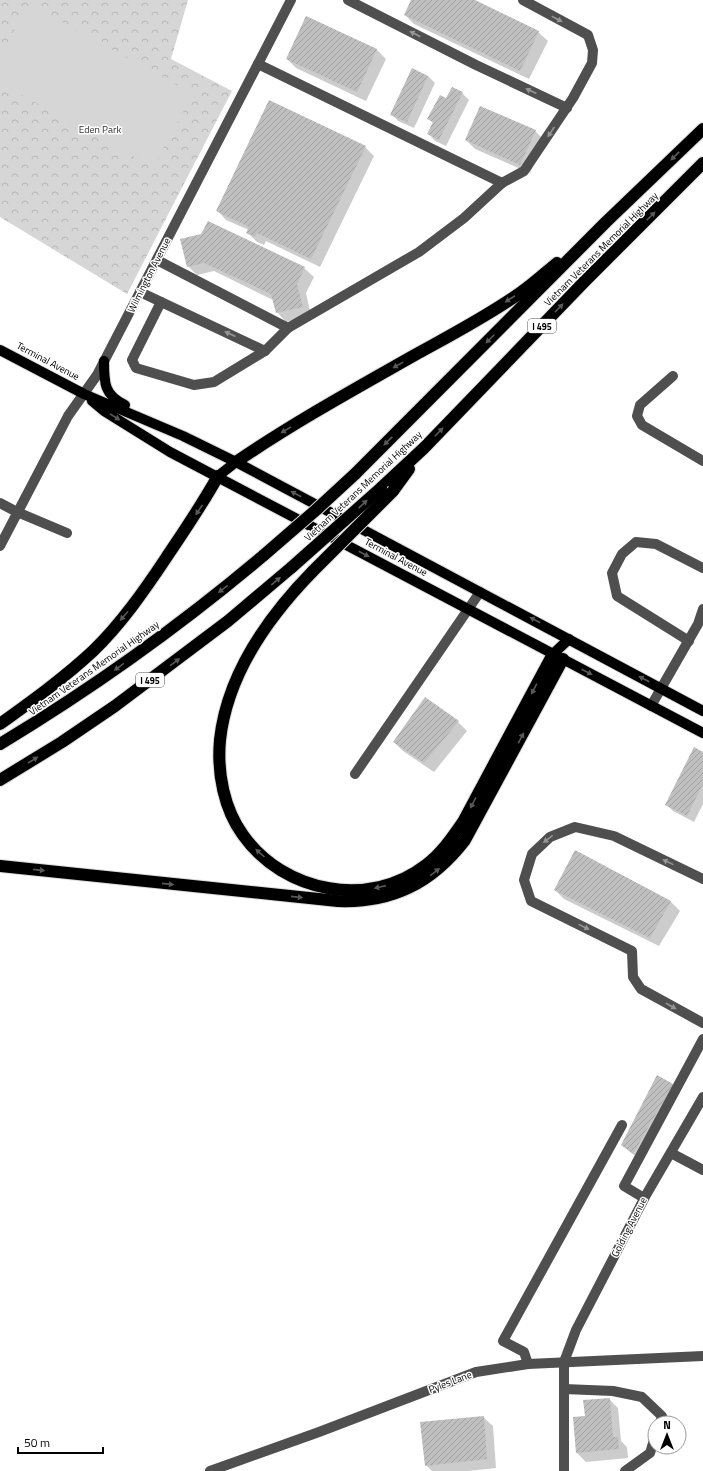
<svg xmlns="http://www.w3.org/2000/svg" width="703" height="1471" viewBox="0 0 703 1471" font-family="'Titillium Web',sans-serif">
	<defs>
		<pattern id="forest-crowns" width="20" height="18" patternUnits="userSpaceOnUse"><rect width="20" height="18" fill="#d6d6d6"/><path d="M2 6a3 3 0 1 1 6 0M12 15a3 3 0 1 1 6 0" fill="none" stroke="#b6b6b6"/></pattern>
		<pattern id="building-hatch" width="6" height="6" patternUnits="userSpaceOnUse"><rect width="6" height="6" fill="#bfbfbf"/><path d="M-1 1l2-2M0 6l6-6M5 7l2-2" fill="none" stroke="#a2a2a2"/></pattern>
	</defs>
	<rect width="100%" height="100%" fill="#fff"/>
	<!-- forest -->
	<path fill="url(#forest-crowns)" d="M0,0H188L171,59L232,91L127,294L0,217Z"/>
	<!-- pitch -->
	<path fill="#d6d6d6" d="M29,4L193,94L153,167L0,83V56Z"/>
	<!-- shadow -->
	<g fill="#0003">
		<path d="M412,0H473L538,32L548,41L529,79L414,24L405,15Z"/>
		<path d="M306,17L377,50L386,59L366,101L296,68L287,59Z"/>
		<path d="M428,76L435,83L414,128L398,121L392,114Z"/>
		<path d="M462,93L469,100L446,146L435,141L429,134L434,124L429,119L446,100Z"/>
		<path d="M535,131L544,140L530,173L475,149L466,140Z"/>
		<path d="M365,147L374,156L320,267L266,241L264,245L257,242L248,233L249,230L226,220L217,210Z"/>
		<path d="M202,235L304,268L314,277L306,293L311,316L286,322L277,312L273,300L214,271L197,275L188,266Z"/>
		<path d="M458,722L467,731L434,772L403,751L394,742Z"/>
		<path d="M703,753V804L694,822L673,811L667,805Z"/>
		<path d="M575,852L671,902L680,911L659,946L564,899L555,890Z"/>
		<path d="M672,1084L679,1091L640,1160L622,1145Z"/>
		<path d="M609,1399L618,1408L621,1441L627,1447L628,1458L586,1462L577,1453L574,1418L586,1417Z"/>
		<path d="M483,1417L493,1426L496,1468L468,1471H432L426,1465Z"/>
	</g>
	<!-- building -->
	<g fill="url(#building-hatch)">
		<path d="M411,0H475L539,31L520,71L404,15Z"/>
		<path d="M306,16L377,49L357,92L286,59Z"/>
		<path d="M412,68L428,76L407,122L390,115Z"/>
		<path d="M452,87L463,92L439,140L427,134L433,122L427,119L440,95L446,98Z"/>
		<path d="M269,100L366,146L311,259L257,233L255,237L246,233L249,227L216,211Z"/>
		<path d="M480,106L536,130L520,165L465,140Z"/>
		<path d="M208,221L305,267L297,284L303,307L276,313L271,294L204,263L187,267L180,239L201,234Z"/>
		<path d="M425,697L459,721L424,763L393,742Z"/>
		<path d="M694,747L703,752V784L687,816L665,805Z"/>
		<path d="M575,850L671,901L650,938L554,890Z"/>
		<path d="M657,1075L673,1084L633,1154L621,1145Z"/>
		<path d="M610,1398L613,1437H618L619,1449L576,1453L573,1417L585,1416L583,1400Z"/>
		<path d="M484,1416L487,1459L425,1466L420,1422Z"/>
	</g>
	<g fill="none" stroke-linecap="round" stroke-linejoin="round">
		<defs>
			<g id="major">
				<path d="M0,350L84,394L183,436L236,462L703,711"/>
				<path d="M104,361C104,383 104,395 125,405"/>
				<path d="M92,401L104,411L170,452L703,733"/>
				<path d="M218,476L236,462"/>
				<path d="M553,654L569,639"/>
			</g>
			<g id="highway">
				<path d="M236,462C293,423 353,390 413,356C449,336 486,317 520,293C533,284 545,273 557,263"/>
				<path d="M355,474L606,222L703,129"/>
				<path d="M381,488L424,448L584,282L703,163"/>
				<path d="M393,491L409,469"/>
				<path d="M313,571C268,617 227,675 220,740C217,773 224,809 243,835C284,893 370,909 426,865C441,854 452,838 463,822L553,654"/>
				<path d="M0,724C32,701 64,678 93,651C121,624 144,591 166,558C184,531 202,505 218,476"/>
				<path d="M0,744C93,688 181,625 264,555"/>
				<path d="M0,780L62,742L115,706L228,621L292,567"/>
				<path d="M0,866L338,901C392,903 432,883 465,840L563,659"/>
			</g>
		</defs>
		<!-- major casing -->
		<use href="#major" stroke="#dbdbdb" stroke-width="12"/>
		<!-- highway casing -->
		<use href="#highway" stroke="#dbdbdb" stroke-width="14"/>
		<!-- minor -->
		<g stroke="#4f4f4f" stroke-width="10">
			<path d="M348,0L476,65L567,108"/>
			<path d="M502,183L524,171L573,98L592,63L593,50L588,35L523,0"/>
			<path d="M157,260L288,328L419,252L464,218L502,183L258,64"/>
			<path d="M140,292L265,351"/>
			<path d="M161,302L132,360L136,368L194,385L214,382L265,351L288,328"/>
			<path d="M673,376L640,405L637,416L642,425L703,461"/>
			<path d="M0,503L17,512L67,533"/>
			<path d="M0,546L68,416L97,375L291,0"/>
			<path d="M689,641L617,596L612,573L622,554L636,542L656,544L703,568"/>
			<path d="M651,706L698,624L703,609"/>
			<path d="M355,774L480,592"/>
			<path d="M703,879L614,836L575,827L550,837L532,854L524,880L531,901L632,951L633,977L641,989L703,1023"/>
			<path d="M671,1153L703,1170"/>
			<path d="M644,1198L624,1186L703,1039"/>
			<path d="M528,1364L524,1352L503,1341L622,1125"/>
			<path d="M564,1389L613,1391L642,1397L662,1416L660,1423"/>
			<path d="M210,1471L319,1432L476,1372L528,1364L703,1356"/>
			<path d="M564,1471V1362L576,1330L646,1195L703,1097"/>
			<path d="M625,1471L650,1453L655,1437"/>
		</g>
		<!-- major -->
		<use href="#major" stroke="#000" stroke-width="10"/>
		<!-- highway -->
		<use href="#highway" stroke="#000" stroke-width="12"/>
		<defs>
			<g id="highway-bridge">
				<path d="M264,555L316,510L355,474"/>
				<path d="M292,567L381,488"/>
				<path d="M313,571L393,491"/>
			</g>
		</defs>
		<!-- highway-bridge casing -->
		<use href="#highway-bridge" stroke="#dbdbdb" stroke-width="14" stroke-linecap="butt"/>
		<!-- highway-bridge -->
		<use href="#highway-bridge" stroke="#000" stroke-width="12"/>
	</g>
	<!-- one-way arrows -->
	<defs><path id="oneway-solid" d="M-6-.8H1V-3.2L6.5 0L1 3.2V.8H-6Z"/></defs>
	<g fill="#959595">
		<use href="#oneway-solid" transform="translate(557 19) rotate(28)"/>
		<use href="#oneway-solid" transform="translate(415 34) rotate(-153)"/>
		<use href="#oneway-solid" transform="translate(531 91) rotate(-155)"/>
		<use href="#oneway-solid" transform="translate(551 132) rotate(124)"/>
		<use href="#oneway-solid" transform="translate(230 334) rotate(-155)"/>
		<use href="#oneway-solid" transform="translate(548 839) rotate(142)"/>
		<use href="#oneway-solid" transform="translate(668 862) rotate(-154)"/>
		<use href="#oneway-solid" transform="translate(584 927) rotate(26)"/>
		<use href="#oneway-solid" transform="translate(671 1006) rotate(29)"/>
	</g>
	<g fill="#595959">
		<use href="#oneway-solid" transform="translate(675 156) rotate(136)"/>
		<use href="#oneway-solid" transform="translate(651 216) rotate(-45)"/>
		<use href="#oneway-solid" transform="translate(510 299) rotate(147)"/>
		<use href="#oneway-solid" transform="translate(559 308) rotate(-46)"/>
		<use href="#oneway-solid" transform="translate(490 339) rotate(135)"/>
		<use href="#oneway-solid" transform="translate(398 365) rotate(151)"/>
		<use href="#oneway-solid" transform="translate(115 417) rotate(32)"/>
		<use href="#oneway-solid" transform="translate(286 430) rotate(149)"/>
		<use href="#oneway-solid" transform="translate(439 432) rotate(-46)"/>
		<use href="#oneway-solid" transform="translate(388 441) rotate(136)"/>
		<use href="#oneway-solid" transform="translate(296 494) rotate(-152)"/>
		<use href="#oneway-solid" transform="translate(363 504) rotate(-43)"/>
		<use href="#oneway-solid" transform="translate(199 510) rotate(124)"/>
		<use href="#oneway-solid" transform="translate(364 554) rotate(28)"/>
		<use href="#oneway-solid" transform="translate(276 581) rotate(-40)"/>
		<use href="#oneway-solid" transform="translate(223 589) rotate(142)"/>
		<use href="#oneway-solid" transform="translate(124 616) rotate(131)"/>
		<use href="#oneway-solid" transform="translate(535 620) rotate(-152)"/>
		<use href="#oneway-solid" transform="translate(175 662) rotate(-36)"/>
		<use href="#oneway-solid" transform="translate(119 667) rotate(144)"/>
		<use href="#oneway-solid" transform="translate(587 672) rotate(28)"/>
		<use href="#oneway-solid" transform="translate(644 679) rotate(-152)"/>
		<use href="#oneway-solid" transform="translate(534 689) rotate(118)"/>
		<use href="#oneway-solid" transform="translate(521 738) rotate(-62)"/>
		<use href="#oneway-solid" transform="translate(33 760) rotate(-32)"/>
		<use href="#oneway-solid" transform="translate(473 803) rotate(118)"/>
		<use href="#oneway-solid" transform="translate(260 853) rotate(-138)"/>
		<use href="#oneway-solid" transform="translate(39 870) rotate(6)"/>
		<use href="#oneway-solid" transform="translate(435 872) rotate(-38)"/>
		<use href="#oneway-solid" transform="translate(168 884) rotate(6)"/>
		<use href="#oneway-solid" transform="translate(380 887) rotate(167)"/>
		<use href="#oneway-solid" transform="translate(297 897) rotate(6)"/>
	</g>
	<g text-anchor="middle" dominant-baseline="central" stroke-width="3" stroke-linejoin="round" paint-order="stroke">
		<!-- shield labels -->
		<g fill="#fff" stroke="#4c4c4c" stroke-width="1">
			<rect x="528" y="319" width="28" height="14" rx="3"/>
			<rect x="136" y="673" width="28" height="14" rx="3"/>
		</g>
		<g font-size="9" font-weight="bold" fill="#000">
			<text x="542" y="326">I 495</text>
			<text x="150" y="680">I 495</text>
		</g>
		<!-- park labels -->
		<g font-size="10" fill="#2d2d2d" stroke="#fff">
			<text x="100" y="129">Eden Park</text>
		</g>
		<!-- street labels -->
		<g font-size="10" fill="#000" stroke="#fff">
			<text transform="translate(601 249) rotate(-45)">Vietnam Veterans Memorial Highway</text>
			<text transform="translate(149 275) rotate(-63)">Wilmington Avenue</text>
			<text transform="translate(48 361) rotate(28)">Terminal Avenue</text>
			<text transform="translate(363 486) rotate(-43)">Vietnam Veterans Memorial Highway</text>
			<text transform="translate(396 557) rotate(28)">Terminal Avenue</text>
			<text transform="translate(94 668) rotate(-35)">Vietnam Veterans Memorial Highway</text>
			<text transform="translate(629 1227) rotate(-63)">Golding Avenue</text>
			<text transform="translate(450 1382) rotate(-21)">Pyles Lane</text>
		</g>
	</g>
	<!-- north arrow -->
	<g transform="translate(667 1435)"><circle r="19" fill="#ffffff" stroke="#999999"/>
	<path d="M0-3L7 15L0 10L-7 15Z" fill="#000000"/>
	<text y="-6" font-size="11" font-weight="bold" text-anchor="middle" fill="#000000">N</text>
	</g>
	<!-- scale -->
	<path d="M18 1447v6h85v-6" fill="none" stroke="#000000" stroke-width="2"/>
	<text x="24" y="1447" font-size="12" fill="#000000" stroke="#ffffff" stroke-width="3" paint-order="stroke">50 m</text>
</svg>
